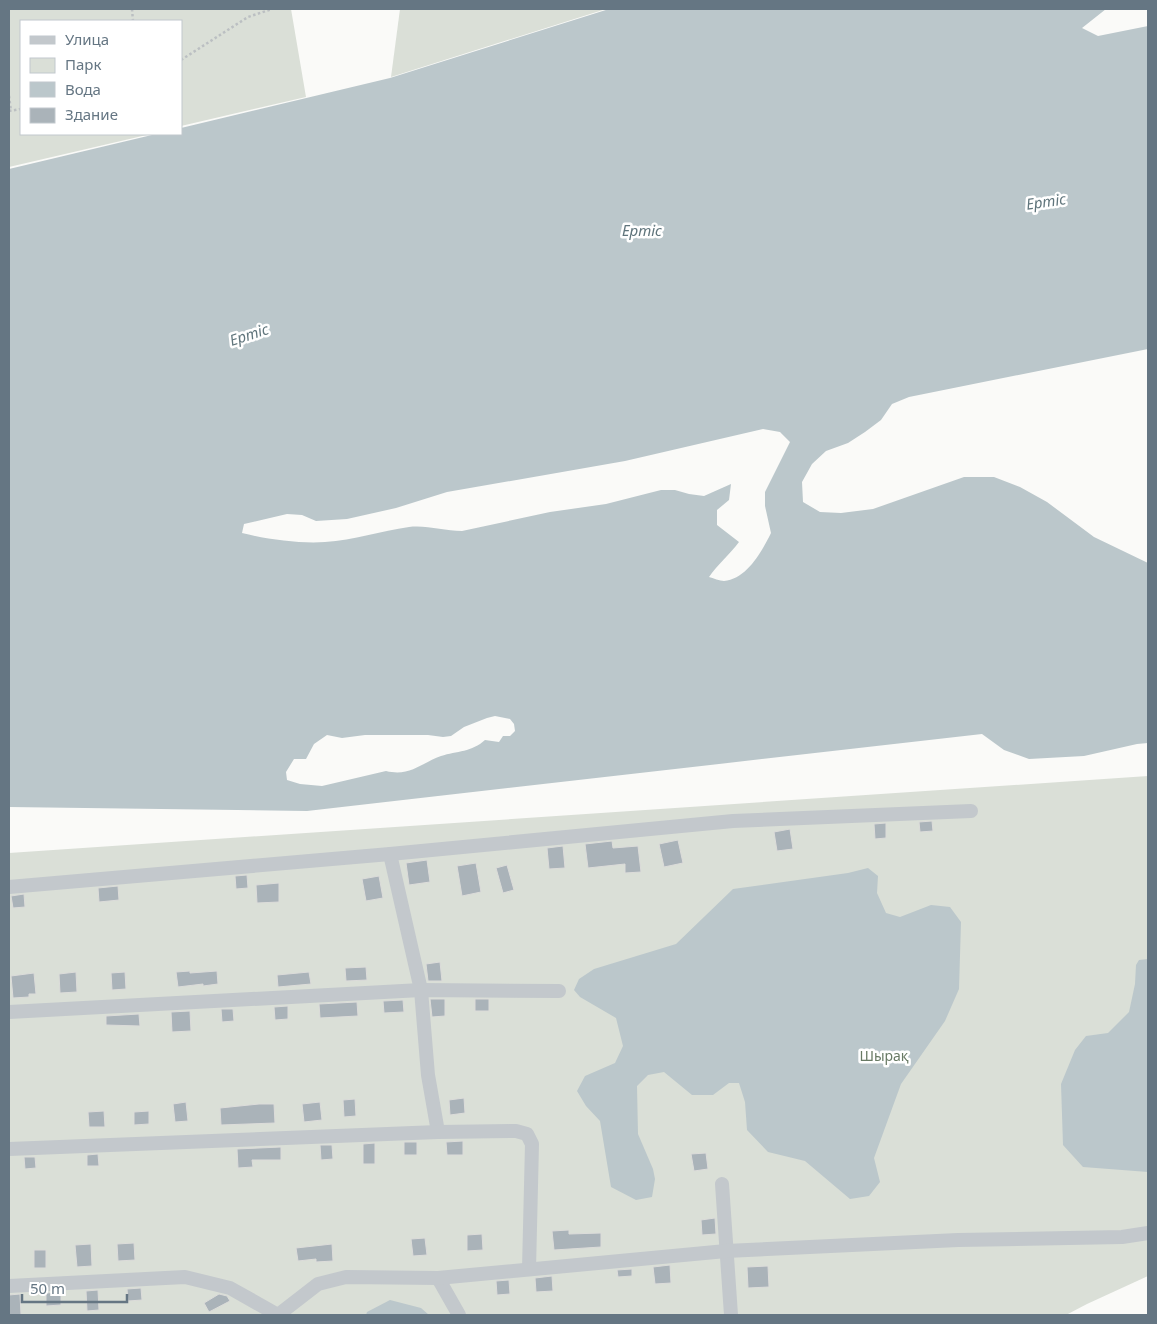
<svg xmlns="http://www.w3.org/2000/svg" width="1157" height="1324" viewBox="0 0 1157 1324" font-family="'Noto Sans',sans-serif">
	<rect width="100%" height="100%" fill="#fafaf8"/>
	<!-- green -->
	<g fill="#dadfd7">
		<path d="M9,9H291L306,97L181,126V21H21V134H151L9,167Z"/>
		<path d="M400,9H606L391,77Z"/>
		<path d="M1148,776V1276L1087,1304L1066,1315H9V853Z"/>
	</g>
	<!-- water -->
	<g fill="#bbc7cb" fill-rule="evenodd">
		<path d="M609,9H1106L1082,28L1098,36L1148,26V349L909,397L892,404L881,420L865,432L848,443L826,451L812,464L802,482L803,502L820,512L841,513L873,509L964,477H994L1020,487L1047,502L1094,537L1148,563V743L1137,744L1084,756L1029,759L1004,750L982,734L307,811L9,807V169L156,134H181V128L390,78ZM763,429L780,432L790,442L765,492V506L771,533C762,551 747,579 724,581C720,581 713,578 709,577C718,564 730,554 739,542L717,525V510L729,500L731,484L704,496L689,494L675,490H661L606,504L550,512L462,531C444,531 427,525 409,527C381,531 354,540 325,542C301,544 266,539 242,533L244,524L287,514L302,515L316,521L347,519L396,508L447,492L625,461ZM495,716L510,719L514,724L515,731L510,736H503L499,742L485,740C472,752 457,751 441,756C421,763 410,777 386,771L322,786L300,784L287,780L286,772L294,759H306L314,744L327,735L342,738L365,735H428L443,737L451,736L464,727L487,718Z"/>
		<path d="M868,868L878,876L877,893L886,913L900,917L931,905L950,907L961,922L959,989L945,1021L901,1084L874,1158L880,1182L869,1196L850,1199L805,1161L768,1152L747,1130L745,1102L739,1083H729L713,1095H692L664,1072L648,1075L637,1086L638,1134L653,1169L655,1179L652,1197L636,1200L611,1187L600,1121L586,1106L577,1091L585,1076L615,1063L623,1046L616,1018L580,997L574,990L579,979L594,969L676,944L733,889L848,873Z"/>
		<path d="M1148,959V1172L1083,1167L1063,1145L1061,1084L1075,1050L1086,1036L1108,1033L1129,1012L1135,984L1136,965L1139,960Z"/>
		<path d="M390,1300L421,1308L429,1315H366L367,1312Z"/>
	</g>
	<!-- building -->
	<g fill="#aab3b9" stroke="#dcdcda">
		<path d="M932,821L933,831L920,832L919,822Z"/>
		<path d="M886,823V838L875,839L874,824Z"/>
		<path d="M790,829L793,849L777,851L774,832Z"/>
		<path d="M678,840L683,863L664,867L659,844Z"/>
		<path d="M612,841L613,848L638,846L641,872L625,873V864L588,868L585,844Z"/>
		<path d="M563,846L565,868L549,869L547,848Z"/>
		<path d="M427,860L430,882L409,885L406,863Z"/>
		<path d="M476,863L481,892L462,896L457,866Z"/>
		<path d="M507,865L514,890L503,893L496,868Z"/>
		<path d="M247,875L248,888L236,889L235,876Z"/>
		<path d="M379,876L383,898L366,901L362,879Z"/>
		<path d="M279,883V902L257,903L256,885Z"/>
		<path d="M118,886L119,900L99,902L98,888Z"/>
		<path d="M24,894L25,907L13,908L11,896Z"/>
		<path d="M440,962L442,981H428L426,964Z"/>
		<path d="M366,967L367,980L346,981L345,968Z"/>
		<path d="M190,971V973L217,971L218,984L203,986V984L178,987L176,972Z"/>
		<path d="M76,972L77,992L60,993L59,974Z"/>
		<path d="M125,972L126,989L112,990L111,973Z"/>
		<path d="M309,972L311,984L278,987L277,975Z"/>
		<path d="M34,973L36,994H29V997L13,998L11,976Z"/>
		<path d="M430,999H445V1016L432,1017Z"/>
		<rect x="475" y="999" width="14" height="12"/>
		<path d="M403,1000L404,1012L384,1013L383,1001Z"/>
		<path d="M357,1002L358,1016L320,1018L319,1004Z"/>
		<path d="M288,1006V1019L275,1020L274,1007Z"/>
		<path d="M221,1009H233L234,1021L222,1022Z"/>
		<path d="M190,1011L191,1031L172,1032L171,1012Z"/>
		<path d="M139,1014L140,1026L106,1025V1016Z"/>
		<path d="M464,1098L465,1113L450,1115L449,1100Z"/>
		<path d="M355,1099L356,1116L344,1117L343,1100Z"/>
		<path d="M186,1102L188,1121L175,1122L173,1104Z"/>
		<path d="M320,1102L322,1120L304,1122L302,1104Z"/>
		<path d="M259,1104H274L275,1123L221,1125L220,1108Z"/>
		<path d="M104,1111L105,1127H89L88,1112Z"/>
		<path d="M149,1111V1124L134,1125V1112Z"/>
		<path d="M463,1141V1155H447L446,1142Z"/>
		<rect x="404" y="1142" width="13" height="13"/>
		<path d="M375,1143V1164H363V1144Z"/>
		<path d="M320,1145H332L333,1159L321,1160Z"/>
		<path d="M281,1147V1160H252L253,1167L238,1168L237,1149Z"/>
		<path d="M706,1153L708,1169L694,1171L691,1154Z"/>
		<path d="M98,1154L99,1166H87V1155Z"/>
		<path d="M24,1157H35L36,1168L25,1169Z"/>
		<path d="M715,1218L716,1234L702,1235L701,1220Z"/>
		<path d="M569,1230V1234L601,1233V1247L554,1250L552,1231Z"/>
		<path d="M482,1234L483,1250L467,1251V1235Z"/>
		<path d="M425,1238L427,1255L413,1256L411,1239Z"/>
		<path d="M134,1243L135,1260L118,1261L117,1244Z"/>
		<path d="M91,1244L92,1266L77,1267L75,1245Z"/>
		<path d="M332,1244L333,1261L316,1262V1259L298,1261L296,1248Z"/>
		<rect x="34" y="1250" width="12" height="18"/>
		<path d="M670,1265L671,1283L655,1284L653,1267Z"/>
		<path d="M768,1266L769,1287L748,1288L747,1267Z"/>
		<path d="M632,1269V1276L618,1277L617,1270Z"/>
		<path d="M552,1276L553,1291L536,1292L535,1278Z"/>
		<path d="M509,1280L510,1294L497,1295L496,1281Z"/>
		<path d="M141,1288L142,1300L128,1301L127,1289Z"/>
		<path d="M98,1290L99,1310L87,1311L86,1291Z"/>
		<path d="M61,1292V1305L46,1306V1293Z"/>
		<path d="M20,1294L21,1315H9V1295Z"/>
		<path d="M219,1294L227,1296L230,1301L209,1312L204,1303Z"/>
	</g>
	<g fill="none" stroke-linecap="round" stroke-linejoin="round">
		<!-- path -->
		<g stroke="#bbbfc2" stroke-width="2.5" stroke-dasharray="2.5 2.5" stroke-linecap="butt">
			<path d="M132,9L133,21"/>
			<path d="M181,60L248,17L272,9"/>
			<path d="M9,96L11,111"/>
			<path d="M9,111L21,109"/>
		</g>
		<!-- street -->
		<g stroke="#c3c8cc" stroke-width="14">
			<path d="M390,854L421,990L428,1075L438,1132"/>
			<path d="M9,887L390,854L733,821L971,811"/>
			<path d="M9,1012L421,990L559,991"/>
			<path d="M9,1149L438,1132L516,1131L527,1134L532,1144L529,1269"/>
			<path d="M722,1184L731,1315"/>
			<path d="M438,1278L459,1315"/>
			<path d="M9,1286L185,1277L230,1288L278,1315"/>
			<path d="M278,1315L318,1284L346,1277L438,1278L726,1251L958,1240L1122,1237L1148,1233"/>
		</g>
	</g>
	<g text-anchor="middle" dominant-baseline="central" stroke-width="5" stroke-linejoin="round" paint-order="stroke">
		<!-- park labels -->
		<g font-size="14" fill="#687a64" stroke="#fff">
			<text x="884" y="1055">Шырақ</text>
		</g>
		<!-- water labels -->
		<g font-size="15" font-style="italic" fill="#60757c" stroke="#fff">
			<text transform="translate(1046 201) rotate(-8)">Ертіс</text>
			<text x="642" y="230">Ертіс</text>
			<text transform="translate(249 334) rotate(-18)">Ертіс</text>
		</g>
	</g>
	<!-- border -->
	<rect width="1157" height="1324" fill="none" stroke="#657683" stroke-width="20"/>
	<!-- legend -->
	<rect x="20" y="20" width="162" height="115" fill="#ffffff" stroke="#c1c8cd"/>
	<rect x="30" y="36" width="25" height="8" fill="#c3c8cc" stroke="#c1c8cd"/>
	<text x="65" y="45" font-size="15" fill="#657683">Улица</text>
	<rect x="30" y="58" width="25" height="15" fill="#dadfd7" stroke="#c1c8cd"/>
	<text x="65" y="70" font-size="15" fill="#657683">Парк</text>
	<rect x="30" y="82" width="25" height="15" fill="#bbc7cb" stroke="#c1c8cd"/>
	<text x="65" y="95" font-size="15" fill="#657683">Вода</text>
	<rect x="30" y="108" width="25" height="15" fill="#aab3b9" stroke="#c1c8cd"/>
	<text x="65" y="120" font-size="15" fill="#657683">Здание</text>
	<!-- scale -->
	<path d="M22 1294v8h105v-8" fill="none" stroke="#657683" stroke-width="2.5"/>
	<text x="30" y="1294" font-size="15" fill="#657683" stroke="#ffffff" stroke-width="4" paint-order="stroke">50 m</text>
</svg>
